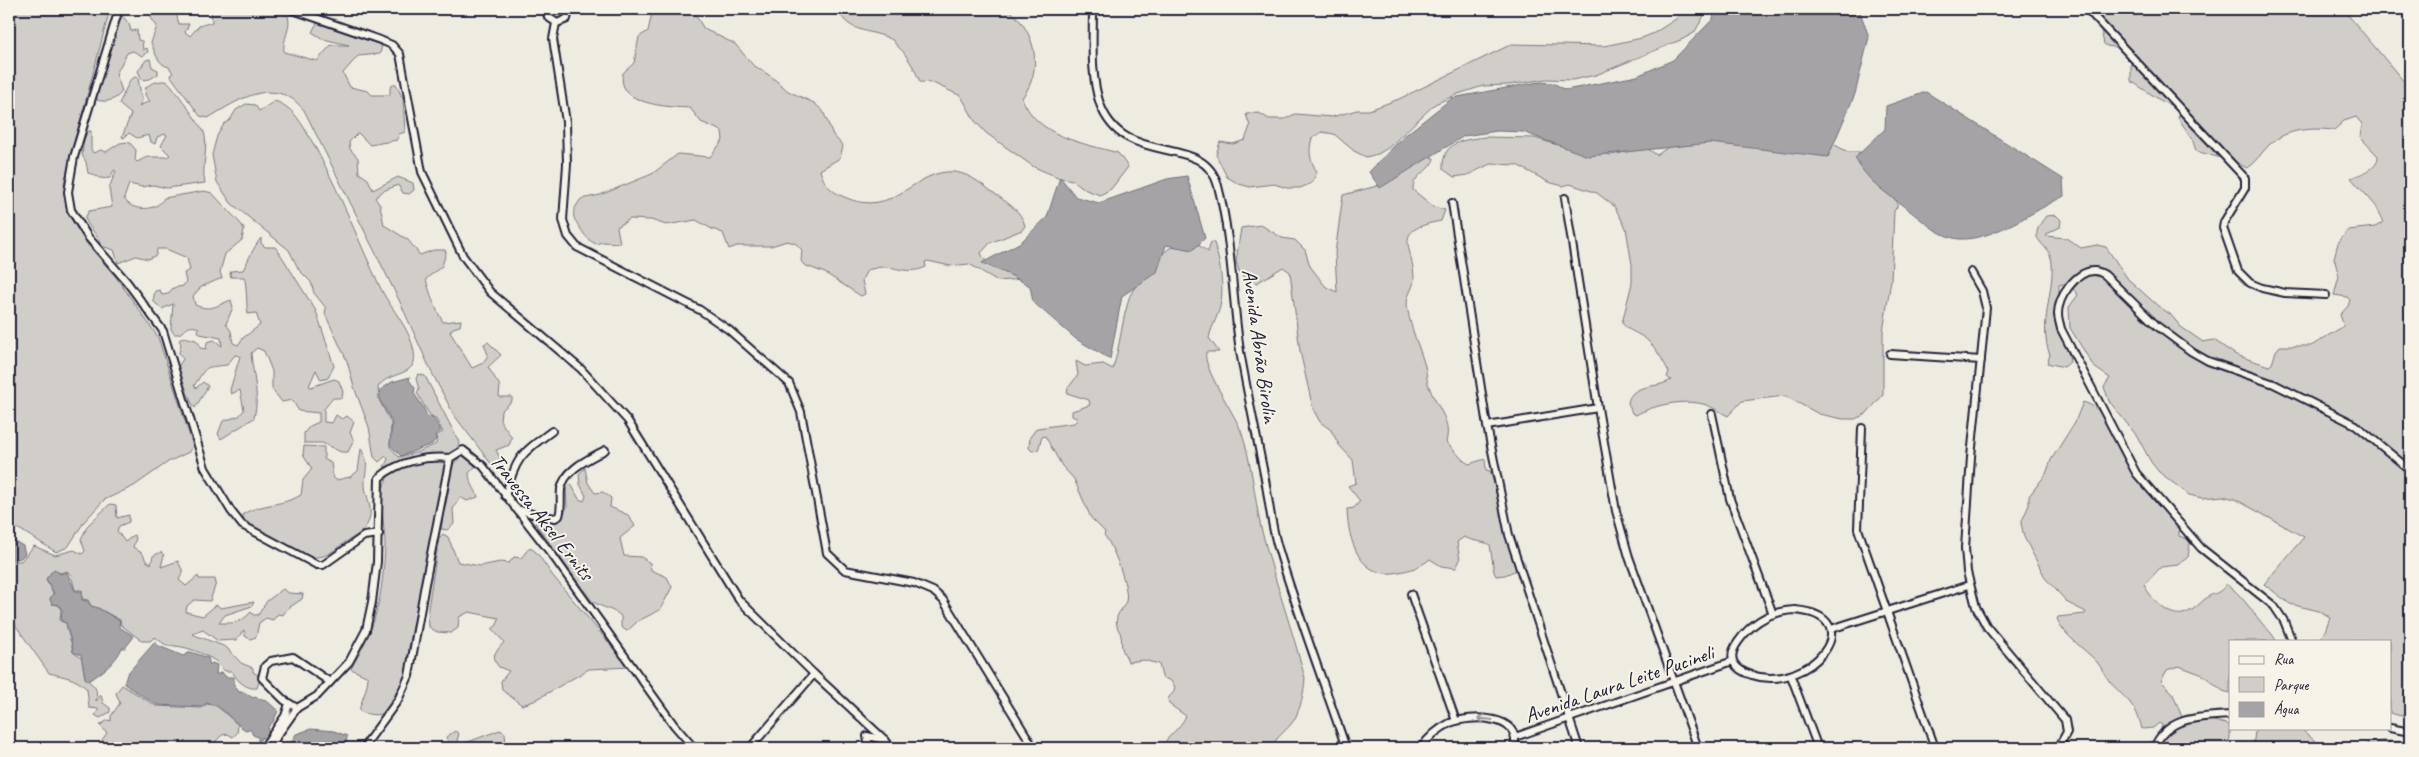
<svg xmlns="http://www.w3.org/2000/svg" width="2419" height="757" viewBox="0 0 2419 757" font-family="Caveat,sans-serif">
	<rect width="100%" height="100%" fill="#eeebe1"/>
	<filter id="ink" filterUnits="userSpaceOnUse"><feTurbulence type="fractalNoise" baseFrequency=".02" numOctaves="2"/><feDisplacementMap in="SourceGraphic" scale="10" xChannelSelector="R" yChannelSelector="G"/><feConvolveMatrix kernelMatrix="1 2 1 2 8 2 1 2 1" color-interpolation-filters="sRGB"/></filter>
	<g filter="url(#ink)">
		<!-- green -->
		<g fill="#d1cdc9" stroke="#7a7882">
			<path d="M9,9H110L64,183L67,212L87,244L116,277L158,337L193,446L189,452L168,462L134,486L104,500L84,522L68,547L56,552L19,529L9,527Z"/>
			<path d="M152,9H169L176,13L179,24H189L185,32L190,36L199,26L212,22L211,9H274L288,16C292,27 282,40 284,52L317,61L331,45H349L323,39L312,32L317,23L382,45L380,54L358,56L343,73L350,87L368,91L372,95H390V88L393,84H396L403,99L405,132L399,134L397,140L370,145L358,133L349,142L350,149L358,158L359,173L368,179L373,190L398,177L413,183L414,190L409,194L403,193L398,185L383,191L375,198L380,205L384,225L408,240L420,255L434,250H445L446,253L442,266L426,279C430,294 435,308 443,322L461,320L460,326L453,328L450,332L472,368L483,363L488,355L484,344L488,342L501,355L488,367L500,386L499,397H512V401L501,411L500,420L512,438L509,445L496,450L501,460V467L492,465L454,415L431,371L399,300L304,110C300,106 294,99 289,97C261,82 231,105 208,118L200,116L170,75L173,73L169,67C158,65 155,52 151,43L157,26L151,18Z"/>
			<path d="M653,9H692L704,29L735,44L753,65L772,77L788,91L814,103L823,111L833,135L843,146L840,158L820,170C824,185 831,191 844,197C896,220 913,168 955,172C971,174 985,187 998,196C1009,204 1022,212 1025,226L1022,230L990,243L981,253C988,270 1002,271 1019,273L1023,279L998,281L969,264L950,266L928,261L925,262L926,267C908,275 899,267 883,267C878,267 872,269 867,270L862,280L865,294L861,296L825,273L804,265L801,261L802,250L795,243L787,241L771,246H737L729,249L723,233L712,229L696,220L666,225L651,220L630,219L617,227L620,243L602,242L596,244C590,241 588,239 584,234C574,218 568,216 581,199L600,195L652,174L678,154L710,157L723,140L722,131L701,122L690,108C669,107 615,105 623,73L634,63L639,37L648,31Z"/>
			<path d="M838,9H967L974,13H980L984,9H1008C1036,31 1044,69 1022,98C1037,137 1083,143 1118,153L1128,167L1111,189L1100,195L1086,190L1073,180L1060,178L1034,167L986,133L975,121L961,96L933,83L920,82C916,72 911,62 904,53C901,48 896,47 894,41C876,29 847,35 838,9Z"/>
			<path d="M1684,9H1708L1694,33L1683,39L1596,75L1572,80L1546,79L1508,85L1483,86L1458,94L1435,104L1388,148L1378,154L1366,157L1354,151L1334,134L1322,132L1312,138C1308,152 1310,160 1317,172L1312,183L1300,188H1287L1274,184L1250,187L1239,184L1227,177L1216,155L1220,142L1233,144L1245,140L1250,126L1246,114L1259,113L1269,119H1285L1295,114L1332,117L1357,110H1369L1399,99L1512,44L1604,46L1642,38L1654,33L1676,19Z"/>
			<path d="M2091,9H2343L2410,89V710L2401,716L2390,713V641H2318L2325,631L2330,617L2319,611L2290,604L2264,584L2304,537L2235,499L2223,496L2202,498L2189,495L2159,472L2151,462L2137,436L2109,401L2104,387L2110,378L2094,367L2070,328L2069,307L2078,295L2068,283L2059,285C2059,301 2057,317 2061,332C2063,343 2069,351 2070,362L2064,367L2047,363L2050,355C2038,325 2054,293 2052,263C2050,240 2023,244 2046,216L2056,215L2061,220L2060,227L2047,234L2046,236L2066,238L2081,248L2097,245L2106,247L2128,279L2158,306L2170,314L2181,327L2203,342L2214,340L2236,355L2269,366L2272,364L2276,351L2280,346H2311L2344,326L2340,315L2348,306L2350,300L2347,297L2334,295L2339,276L2334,258L2338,243L2348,230L2375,227L2384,222L2376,206L2351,178C2362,173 2378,170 2378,156L2360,137L2362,124L2356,117L2344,121L2334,130C2312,128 2287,128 2269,145C2261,153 2256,162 2247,168L2235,162L2196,151L2192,138L2178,118L2181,110L2163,102L2131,81V60L2120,48L2107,46L2104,44L2099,21Z"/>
			<path d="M121,14L129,24L131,31L137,30L138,40L142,41L143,50L147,48L148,52L142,56L133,51L127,53L116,74L122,91C117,100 106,103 97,100L96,93Z"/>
			<path d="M150,59L152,67L158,70V74L150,79L142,80L138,71L146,60Z"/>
			<path d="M135,77L138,78L142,101L139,106L150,101L145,95L146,87C151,83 162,79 168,82C171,83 202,128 204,132C209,149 201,166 205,183L167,188L153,185L142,187L129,184L124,198C130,212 157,212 164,198L204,191L212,193L241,224L244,229L242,240L225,254L220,272L222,278L201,287L193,296L195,305C211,312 217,305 231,300L233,307L226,324L231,331L233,343L238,345L243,338L260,325L256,313L248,314C246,304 247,284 244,277H231L230,274L231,271L243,270C249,259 253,248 261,238V243L265,247H275L279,252L316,311L334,366L328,378L321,380L316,370L309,386L311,387L334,379L339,381L343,392L342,398H333L324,409V422L332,423L336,415L342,419L347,416L354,422L350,433L354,440L348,452H341L322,443H304V433L310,426L319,422V413L299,411L292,400L282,402L272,389V371L264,351L257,348L251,353C253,378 260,393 254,418L221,439L218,434L223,421L239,416L244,410L240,390L231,394L230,390L240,356L235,355L227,365C203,368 208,364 194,386L196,388L203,382L208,386L197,405L195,408C191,405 181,375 178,367L183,359L179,353L181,344L179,340L184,337L196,340L200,345V348L206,349L207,342L214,340L222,346L221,338L200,334L198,331L199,328C189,324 187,329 179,334H174L171,329L173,304L162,309L153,301L155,291L160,290L162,295L168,294L173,288L183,286L186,282L184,273L190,270L187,258L166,249H157L156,255L148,259L136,256L118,263L114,250L101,246C99,235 89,229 85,218L89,211L112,207L109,188L116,171L114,170L110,178C96,180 98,175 88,173L86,162L82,155L84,139L88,131H91V149L93,153L101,150L106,152L120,143L129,142L136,150L135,160L137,162L147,157H167L170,155L161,146L167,135L165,134L157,137L155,144L151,142L149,135L137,138L129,133L124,138L122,137L131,114L119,104L130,80Z"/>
			<path d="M275,101C289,106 295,114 303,126C335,178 356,237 382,291C392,310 411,330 414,352C419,378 389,370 378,387L379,400L391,423L390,447L399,457L418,452L436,444L437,435L443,432L436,419L429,414L417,393L419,389L416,379L418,374L425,376L459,442L458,447L453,453L435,455L384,467L388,459L386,456L379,462L374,457L369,427L354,387L347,361L325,314L326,308L314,293L311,282L299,270L289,250L231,203L217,182L212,155L217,136L224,124L230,120L236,110L246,104L255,105L259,111Z"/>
			<path d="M1485,137L1535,138L1554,144L1611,155L1646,148L1657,155L1675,142L1833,144L1848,152H1861L1897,196V207L1894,211L1891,280L1883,332V395L1866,414L1855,419H1843L1819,414L1785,396L1742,401L1728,416C1720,412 1711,406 1703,404C1683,399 1653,405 1636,415L1632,413L1628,403C1631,383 1657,389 1671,380L1667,377L1669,372C1663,361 1657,349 1648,341C1640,333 1629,332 1622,323L1632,283V265L1626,228L1614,206L1597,193L1570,184L1563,186L1548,182L1517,165L1490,164L1468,175L1454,177L1443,169C1442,141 1463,140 1485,137Z"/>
			<path d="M1429,157L1434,158C1432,171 1412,174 1413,190L1434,207L1445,210L1441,221C1390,230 1413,245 1414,278C1414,291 1404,294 1408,311C1411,329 1419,346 1424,363C1427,371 1426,381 1430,389C1437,408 1452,420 1446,442L1464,461L1469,464L1485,459L1486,470L1490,471C1500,497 1505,525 1515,550C1518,556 1524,560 1526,566L1505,575L1496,576L1494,572L1490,545C1484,541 1474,542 1464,537L1457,542L1460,560L1456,568L1441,566L1430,559C1420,567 1411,570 1399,572C1360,581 1348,541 1347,509L1354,508L1360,501L1348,486L1356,483L1353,460L1339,445L1331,430L1320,422L1313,409L1300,351L1290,272L1283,267L1257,283L1245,279L1239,271L1236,261L1241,228L1261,225L1282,238L1295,240L1305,250L1310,266L1319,278L1326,287L1337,292L1335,253L1343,195L1377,186L1412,164Z"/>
			<path d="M1211,242L1214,243C1220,261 1226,294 1218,313C1215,322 1211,328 1209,338L1219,352H1206C1202,368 1234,412 1241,431C1252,462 1254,496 1261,528C1274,579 1292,628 1305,678C1304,692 1301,708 1294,720C1287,731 1276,736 1272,748H1161C1167,736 1180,729 1186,716L1169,704L1168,698L1173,693L1175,687L1171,681L1162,677L1159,664L1143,660L1128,662C1127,657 1123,653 1122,648C1121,644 1122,640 1121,636C1121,632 1117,629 1117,626C1114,614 1123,610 1126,601C1130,589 1112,543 1104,535L1105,532L1091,518L1074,479L1062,466L1045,436L1042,437L1038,450L1032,451L1029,448L1030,437L1037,428L1074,423L1078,419L1072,416V411L1090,405L1089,400L1067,393L1068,388L1078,375L1076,361L1085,366L1103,364L1113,369C1120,346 1122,320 1129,298C1134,285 1158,255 1170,248C1179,244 1187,243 1196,243L1208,252Z"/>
			<path d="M2083,402C2111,410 2117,445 2130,467C2143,488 2163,508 2179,527V536L2188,539L2190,543L2188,557L2178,565L2161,567L2144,585C2151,598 2169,620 2186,613C2194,610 2199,604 2205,599C2215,591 2216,597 2227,584C2241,595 2250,608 2261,622C2267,630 2272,632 2276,641H2230V693L2223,691L2203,675L2179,666L2167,670L2161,681L2172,692L2182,717L2194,720L2206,719L2230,725V738L2226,748H2156L2162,725L2159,723L2153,728L2142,729C2136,703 2126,700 2110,682C2105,676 2102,668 2097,662C2084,648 2065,637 2057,619L2058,617L2085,614L2086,612L2068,603L2046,579L2024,537L2021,523L2029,505V496L2046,474L2051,460L2075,422Z"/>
			<path d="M304,446L324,447V459L331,463L333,477L336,480L350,477L358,471L361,449C371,464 364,471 365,486C366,497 373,508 369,520C365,532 354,537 344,543C336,549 327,557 317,557C291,558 261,535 243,518V514C261,503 283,506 301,495L303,480L312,469L303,455Z"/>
			<path d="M463,455L474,460L475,467L469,473C469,483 475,487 478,497L467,501L460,497L453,509L454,524L447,530L441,529C444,508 451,488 450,467Z"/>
			<path d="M446,460L409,647L406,674L385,713C375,716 369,715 359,711C362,698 367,691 368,677L351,669C360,652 371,633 376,613C382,592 384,567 385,545C385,527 377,492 388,477C399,462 429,462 446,460Z"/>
			<path d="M585,468L588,483L595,493L603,492L611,498L610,507L628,515L635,526L620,538L624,556L641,557L650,563L651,570L667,577L672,587L660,610L638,621L627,631L621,627V616C613,609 602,608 592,601L535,523L538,520L553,522L561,520L567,507L566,487L571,484L579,499L584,501L586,496L580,484L579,474Z"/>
			<path d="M110,504L116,505L117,518L129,515V522L119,526L117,531L125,542L134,535L136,538L133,547L143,554L146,561L151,564L153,556L161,552L164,555L161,567L178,561L183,572L179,580L186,586L198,576L199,579H215L216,583L210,601L194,600L187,606L186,612L203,616L216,605L221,608L254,602L252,606L225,615L219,623C233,623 240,624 251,612L253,615H258L267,601L283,589L289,593L303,594L302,599L287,609L283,615L278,614L273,620L266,618L259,623L256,637L250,639L245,636L244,630L236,640L218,641L203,630L192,634L226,647L241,663L253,668V672L258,675L259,682L257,688C247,690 236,680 232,671H225C222,669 219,664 217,662C205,654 183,644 167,646L155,637L150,641H142L121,625L120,620L98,608L91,606L88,600L82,599V590H75L71,575L67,571L60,573L54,569L46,579L53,593L50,599L52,604L59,605L61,610L60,621L66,623C67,633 72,642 73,652L82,659L85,678C95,687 98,687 96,701L101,695L103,703L110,708V712L100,718L95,715L99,709L89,708L87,689C75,677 64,677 49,673L9,616V561H21L34,546L55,555L74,550L82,554L85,551L81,539L88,525Z"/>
			<path d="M443,534L448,537L458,562L480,566L500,562L509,563L514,557L521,558L530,547L537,553L553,576L629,667L589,669L534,701L522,705L502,690L501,681L509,671L499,667L494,660L495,653L504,642L492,629L497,625L499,618L469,612L459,617L458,628L451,633L437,632L429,627L428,608L439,538Z"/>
			<path d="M122,685L156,706L201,708L207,704L217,706L238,725L237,733L233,737L228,734L222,735L216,741L218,745L230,744L231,747L102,748V740L107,733L100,725L108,720L111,721V716L120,703L116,693Z"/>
			<path d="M2258,728H2300L2323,748H2253L2255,731Z"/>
			<path d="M500,730L505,733L506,745L503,748H446L450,745L446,737L455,731L459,734L457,740L460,745Z"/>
			<path d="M2382,741L2410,742V748H2362L2368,743Z"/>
		</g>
		<!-- water -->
		<g fill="#a6a3a6" stroke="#716f7b">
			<path d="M1715,9H1859L1869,37L1855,94L1828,157L1710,143L1588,156L1523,132L1497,131L1464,136L1380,188L1369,172L1403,137L1452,98L1539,82L1553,83L1566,90L1637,76L1673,60L1713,19Z"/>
			<path d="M1926,92L2063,179L2064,196C2034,211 1992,241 1959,239C1939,237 1921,219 1906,208C1885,192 1868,182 1855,158L1885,129L1886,106Z"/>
			<path d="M1187,176L1205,238L1193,250L1166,245L1157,272L1122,296L1110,359L1076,339L1033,302L1030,286L1012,276L982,263L1021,242L1047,217L1060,177L1076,197L1099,203L1167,179Z"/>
			<path d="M410,377L409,380L415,388L414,393C417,399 426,409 426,415L434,419L441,431L435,435L436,439L432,444L401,456L390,445L392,422L380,400V390L392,382Z"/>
			<path d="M9,538L23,546L25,554C20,560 16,560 9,558Z"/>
			<path d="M54,569L60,574L67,572L75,591H82V600L88,601L91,606L98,608L120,621L119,627L132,635L133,638L125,648H122C116,662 101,674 88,681L85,678L81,655L73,652C73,643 68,633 66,623L61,621L62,610L59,605L52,604L50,599L54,593L46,579Z"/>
			<path d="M155,642L159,646L183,656L191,652L208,658L210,665L212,663L217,665L216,674H220L221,671L226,677H234V685L239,692H244L253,698L254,697L266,700L278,711L273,722L268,727L269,735L265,742L262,737L258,743V737L253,735L250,729L245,730C232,721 224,706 207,703L201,707L157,705L124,684L127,674Z"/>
			<path d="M311,729L334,731L347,736L346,748H288L296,734Z"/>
		</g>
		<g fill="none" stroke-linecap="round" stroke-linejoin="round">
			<defs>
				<g id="minor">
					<path d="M119,9L74,157L68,192L71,210L88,237L127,282L163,331L205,468L231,511L242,525L317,565H323L364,536L379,534"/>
					<path d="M290,9L380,40L392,45L400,54L422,172L463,256L490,292L581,369L628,421L739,600L814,674L886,741L891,748"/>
					<path d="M546,9L548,17L557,23L567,19L569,9"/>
					<path d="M1093,9C1093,39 1090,75 1100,104C1124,170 1204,131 1218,186C1232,240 1232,296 1240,351C1247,392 1256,433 1264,474C1269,499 1271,527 1279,551C1299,618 1324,683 1346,748"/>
					<path d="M2087,9L2245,178V188L2224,222L2223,228L2238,271L2250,283L2262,288L2285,293L2326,295"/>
					<path d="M556,23L553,39L566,122L567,164L563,220L568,236L577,247L700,310L729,330L789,383L801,412L827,553L845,570L914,583L933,591L943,600L1034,748"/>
					<path d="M1565,198L1598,408L1616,511L1629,557L1698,748"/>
					<path d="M1452,203L1487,426L1509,535L1579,748"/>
					<path d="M1971,272L1982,291L1986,308L1971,457L1965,548L1967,572L1976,607L1987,627L2065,720L2067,732L2058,748"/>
					<path d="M1890,354L1981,360"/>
					<path d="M1712,414L1730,499L1773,614"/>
					<path d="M1487,426L1598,408"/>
					<path d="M1862,428L1858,529L1935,748"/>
					<path d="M505,496C518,456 518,456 552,431"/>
					<path d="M515,508L532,514L555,518L559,516C562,507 560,498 561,489C565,469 589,459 605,450"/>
					<path d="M1411,594L1456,721"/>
					<path d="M1795,610C1873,617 1808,694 1752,675C1745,673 1738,670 1734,663C1730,656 1733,649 1738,642C1752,622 1771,611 1795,610Z"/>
					<path d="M1831,629L1969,585"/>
					<path d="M2292,641L2284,621L2274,606L2201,548L2136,473L2061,329C2060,324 2058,318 2058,314C2058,297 2076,271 2094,271C2097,271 2102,273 2105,275L2157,326L2192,352L2208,361L2274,384L2356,425L2410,470"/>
					<path d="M1791,676L1818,748"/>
					<path d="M297,708L284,700L262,678L265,666L271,661L293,657L330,682"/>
					<path d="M2390,728L2410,732"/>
					<path d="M1515,737L1733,661"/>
					<path d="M263,748L285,716L289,704"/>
					<path d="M271,748L277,736L297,708L317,696L349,662L366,630L372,602L377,562L379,478C398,461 426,456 450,458"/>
					<path d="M363,748L398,700L409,676L425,584L450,458L463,450L483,466L553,556L674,725L694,748"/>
					<path d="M750,748L814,674"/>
					<path d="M869,748L867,736L885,740"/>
					<path d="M1421,748C1428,738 1438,729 1450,723C1470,715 1523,714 1514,748"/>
					<path d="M2154,748C2167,716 2200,717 2230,715"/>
				</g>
			</defs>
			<!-- minor casing -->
			<use href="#minor" stroke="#22223b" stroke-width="10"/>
			<!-- minor -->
			<use href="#minor" stroke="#f7f3e8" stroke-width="6"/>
		</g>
		<!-- one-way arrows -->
		<defs><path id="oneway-shaft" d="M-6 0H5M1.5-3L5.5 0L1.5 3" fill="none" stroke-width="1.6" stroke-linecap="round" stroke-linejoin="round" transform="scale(1.25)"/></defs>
		<use stroke="#97959a" href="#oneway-shaft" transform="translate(1485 719) rotate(-173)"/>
	</g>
	<g text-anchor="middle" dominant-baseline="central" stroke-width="4" stroke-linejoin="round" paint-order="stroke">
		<!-- street labels -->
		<g font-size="21" fill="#22223b" stroke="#f7f3e8">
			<text transform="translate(1260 346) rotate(82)">Avenida Abrão Birolin</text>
			<text transform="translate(542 517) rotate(52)">Travessa Aksel Ernits</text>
			<text transform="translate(1619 684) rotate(-19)">Avenida Laura Leite Pucineli</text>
		</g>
	</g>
	<!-- margin -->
	<rect width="2419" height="757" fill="none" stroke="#f7f3e8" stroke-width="30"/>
	<rect x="15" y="15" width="2389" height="727" fill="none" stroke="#22223b" stroke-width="2" filter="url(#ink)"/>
	<!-- legend -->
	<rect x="2229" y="640" width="162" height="90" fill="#f7f3e8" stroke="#a29fa3"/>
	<rect x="2239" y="656" width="25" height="8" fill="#f7f3e8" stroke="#a29fa3"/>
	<text x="2274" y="664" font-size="15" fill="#22223b">Rua</text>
	<rect x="2239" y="677" width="25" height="15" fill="#d1cdc9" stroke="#a29fa3"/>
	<text x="2274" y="690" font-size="15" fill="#22223b">Parque</text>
	<rect x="2239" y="702" width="25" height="15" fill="#a6a3a6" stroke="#a29fa3"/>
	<text x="2274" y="714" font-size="15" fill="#22223b">Água</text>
</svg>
